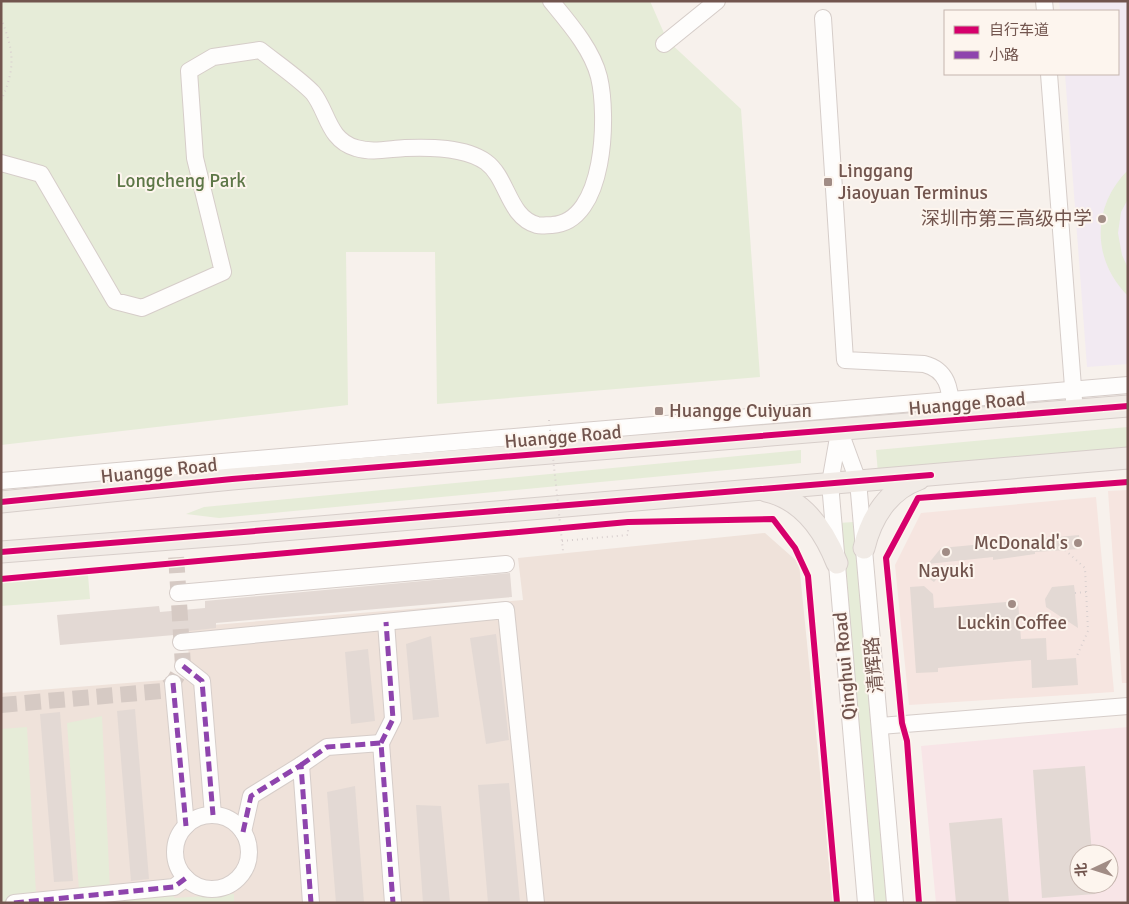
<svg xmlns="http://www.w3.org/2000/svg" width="1129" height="904" viewBox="0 0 1129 904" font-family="Signika,'Noto Sans SC',sans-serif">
	<rect width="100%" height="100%" fill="#f7f1ec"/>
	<!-- residential -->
	<path fill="#efe2da" d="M765,533L799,563L833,903H1V693L190,678L187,627L523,600L518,558Z"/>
	<!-- commercial -->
	<g fill="#f6e5e0">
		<path d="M1128,490V683H1122L1108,491Z"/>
		<path d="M1096,497L1114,692L909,705L895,565L921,513Z"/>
	</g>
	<!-- education -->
	<path fill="#f2eaf2" d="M1059,1H1128V364L1087,367L1065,74H1118V11H1060Z"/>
	<!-- medical -->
	<path fill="#f8e5e7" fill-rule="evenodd" d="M1128,727V903H936L921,746ZM1079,854H1109V884H1079Z"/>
	<!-- green -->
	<g fill="#e6ecd8">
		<path d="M1,1H650L667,40L741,109L760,377L437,404L435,252H346L348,405L1,445Z"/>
		<path d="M1128,170V199L1121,212L1118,233L1122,255L1128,268V296C1092,260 1091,207 1128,170Z"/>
		<path d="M1128,427V450L878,473L876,450Z"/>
		<path d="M801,450V463L219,518L186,514L204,507Z"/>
		<path d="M853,522L863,608L887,903H872L839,523Z"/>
		<path d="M88,575L90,599L1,606V582Z"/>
		<path d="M102,716L110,890L163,886L175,898L234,894V903H1V729L27,727L36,893L79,890L67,723Z"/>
	</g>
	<!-- building -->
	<g fill="#e3d9d4">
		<path d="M1079,535L1080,549L1035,552V554L993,560V557L928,564L941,548Z"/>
		<path d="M928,565L941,574L934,582L921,573Z"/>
		<path d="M510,573L512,597L216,623V628L180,632L174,635L60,645L57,615L159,606L160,612L205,608V601Z"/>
		<path d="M1074,585L1075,593L1078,628L1046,607L1045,599L1052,587Z"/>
		<path d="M924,586L933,594L934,608L1018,601L1021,639L1046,638L1047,660L1076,658L1078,685L1032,688L1031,660L938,668V672L916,673L910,587Z"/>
		<path d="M496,634L509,740L486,744L470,638Z"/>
		<path d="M431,636L439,717L413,720L406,644Z"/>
		<path d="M368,649L375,721L351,724L345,652Z"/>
		<path d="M135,709L149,879L131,881L117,711Z"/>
		<path d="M60,712L73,881L54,882L40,714Z"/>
		<path d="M1085,766L1092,854H1079V884H1094L1095,894L1042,898L1033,770Z"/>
		<path d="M509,783L520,903H488L478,785Z"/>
		<path d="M355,786L364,903H336L327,792Z"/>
		<path d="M416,805L441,806L450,903H423Z"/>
		<path d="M1002,818L1009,903H956L949,823Z"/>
	</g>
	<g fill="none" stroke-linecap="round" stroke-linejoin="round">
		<!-- minor-tunnel -->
		<path stroke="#d6cac4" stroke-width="16" stroke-dasharray="16 8" stroke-linecap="butt" d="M1,705L162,691L173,683L183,666L175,539"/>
		<defs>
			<g id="minor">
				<path d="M1044,1L1045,11"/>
				<path d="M823,18L845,360L924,364C948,370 950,389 952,411"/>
				<path d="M664,44L717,1"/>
				<path d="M1049,74L1074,400"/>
				<path d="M1,163L41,174L115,301L142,308L223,272L195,158L189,71L213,57L260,50C275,62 301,80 313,93C328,112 328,140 356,148C372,153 388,149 405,148C429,147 465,147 486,162C508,178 508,217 537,225C541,226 547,225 552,225C606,222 608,115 599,77C592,49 569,23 551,1"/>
				<path d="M839,429L858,481L895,903"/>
				<path d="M839,432L830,483L866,903"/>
				<path d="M1,481C377,448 752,417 1128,385"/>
				<path d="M178,593L506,564"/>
				<path d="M181,642L506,610L536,903"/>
				<path d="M183,666L202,681L213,815"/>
				<path d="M173,683L186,826"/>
				<path d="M880,726L1128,706"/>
				<path d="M381,743L393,719L386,622"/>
				<path d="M301,765L327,747L381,743L393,903"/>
				<circle cx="212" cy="852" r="37"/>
				<path d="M243,832L251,796L301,765L311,903"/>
				<path d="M14,903L174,887L186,878"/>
			</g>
			<g id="major">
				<path d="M766,491C803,499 824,530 837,563"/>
				<path d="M1,502L232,479L1128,406"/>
				<path d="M864,548C871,518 888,490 919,479"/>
				<path d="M1,552L237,534L1128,458"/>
			</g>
		</defs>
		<!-- minor casing -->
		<use href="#minor" stroke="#d6cdc9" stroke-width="18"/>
		<!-- major casing -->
		<use href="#major" stroke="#d7ceca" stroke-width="23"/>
		<!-- path -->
		<g stroke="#d9d0cf" stroke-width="2" stroke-dasharray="1 4" stroke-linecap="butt">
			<path d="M1,18C14,52 16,67 1,101"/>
			<path d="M562,541L628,535V522"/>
			<path d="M1065,550L1085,568L1088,631L1076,658"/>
			<path d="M1075,593L1086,592"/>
		</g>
		<!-- minor -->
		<use href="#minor" stroke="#fefdfc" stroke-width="16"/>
		<!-- major -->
		<use href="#major" stroke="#f1ebe6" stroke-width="21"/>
		<!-- path-bridge -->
		<path stroke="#d9d0cf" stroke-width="2" stroke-dasharray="1 4" stroke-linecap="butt" d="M549,420L563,551"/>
		<!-- quiet -->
		<g stroke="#8e44ad" stroke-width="5" stroke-dasharray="10 5" stroke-linecap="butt">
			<path d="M183,666L202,681L213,815"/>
			<path d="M173,683L186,826"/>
			<path d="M381,743L393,719L386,622"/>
			<path d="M301,765L327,747L381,743L393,903"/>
			<path d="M243,832L251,796L301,765L311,903"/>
			<path d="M14,903L174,887L186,878"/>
		</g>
		<defs>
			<g id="cycleway">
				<path d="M1,502L232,479L1128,406"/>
				<path d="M1,552L931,475"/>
				<path d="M1,579L628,522L773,519L795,548L808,576L837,903"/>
				<path d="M919,903L907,741L902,723L886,558L918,498L1128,482"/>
			</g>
		</defs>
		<!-- cycleway casing -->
		<use href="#cycleway" stroke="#fdf5ee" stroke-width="9"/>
		<!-- cycleway -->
		<use href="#cycleway" stroke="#d6006c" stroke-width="6"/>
	</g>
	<!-- markers -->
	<g fill="#a18c85" stroke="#fdf5ee" stroke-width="2">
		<rect x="823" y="177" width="10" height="10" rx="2.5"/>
		<circle cx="1102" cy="219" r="5"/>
		<rect x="654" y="406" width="10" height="10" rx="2.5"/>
		<circle cx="1078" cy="543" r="5"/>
		<circle cx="946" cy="552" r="5"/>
		<circle cx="1012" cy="604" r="5"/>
	</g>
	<g text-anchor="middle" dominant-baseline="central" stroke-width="4" stroke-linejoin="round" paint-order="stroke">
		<!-- poi labels -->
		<g font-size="19" fill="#72554e" stroke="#fdf5ee" text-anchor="start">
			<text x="838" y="171">Linggang<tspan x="838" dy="22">Jiaoyuan Terminus</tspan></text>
			<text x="1092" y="219" text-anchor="end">深圳市第三高级中学</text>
			<text x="669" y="411">Huangge Cuiyuan</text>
			<text x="1068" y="543" text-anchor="end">McDonald's</text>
			<text x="946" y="571" text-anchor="middle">Nayuki</text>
			<text x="1012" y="623" text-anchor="middle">Luckin Coffee</text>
		</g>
		<!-- park labels -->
		<g font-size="19" fill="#5d7747" stroke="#fdf5ee">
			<text x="181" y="181">Longcheng Park</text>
		</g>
		<!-- street labels -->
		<g font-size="19" fill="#72554e" stroke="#fdf5ee">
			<text transform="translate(967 404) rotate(-5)">Huangge Road</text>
			<text transform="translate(563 437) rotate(-5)">Huangge Road</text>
			<text transform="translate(159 471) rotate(-6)">Huangge Road</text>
			<text transform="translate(874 665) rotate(-95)">清辉路</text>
			<text transform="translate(845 666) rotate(-95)">Qinghui Road</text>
		</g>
	</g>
	<!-- border -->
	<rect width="1129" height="904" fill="none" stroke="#72554e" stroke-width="5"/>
	<!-- legend -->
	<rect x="944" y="10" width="175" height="65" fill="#fdf5ee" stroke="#c5b5ae"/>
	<rect x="954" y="26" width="25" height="8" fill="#d6006c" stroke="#c5b5ae"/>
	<text x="989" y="35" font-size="15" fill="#72554e">自行车道</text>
	<rect x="954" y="51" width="25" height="8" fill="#8e44ad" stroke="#c5b5ae"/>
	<text x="989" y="60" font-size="15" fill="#72554e">小路</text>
	<!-- north arrow -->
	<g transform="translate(1094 869) rotate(266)"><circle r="24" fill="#fdf5ee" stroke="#c5b5ae"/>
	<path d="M0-4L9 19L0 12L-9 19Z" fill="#a18c85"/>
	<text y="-8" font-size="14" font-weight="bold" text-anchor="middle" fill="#72554e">北</text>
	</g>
</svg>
